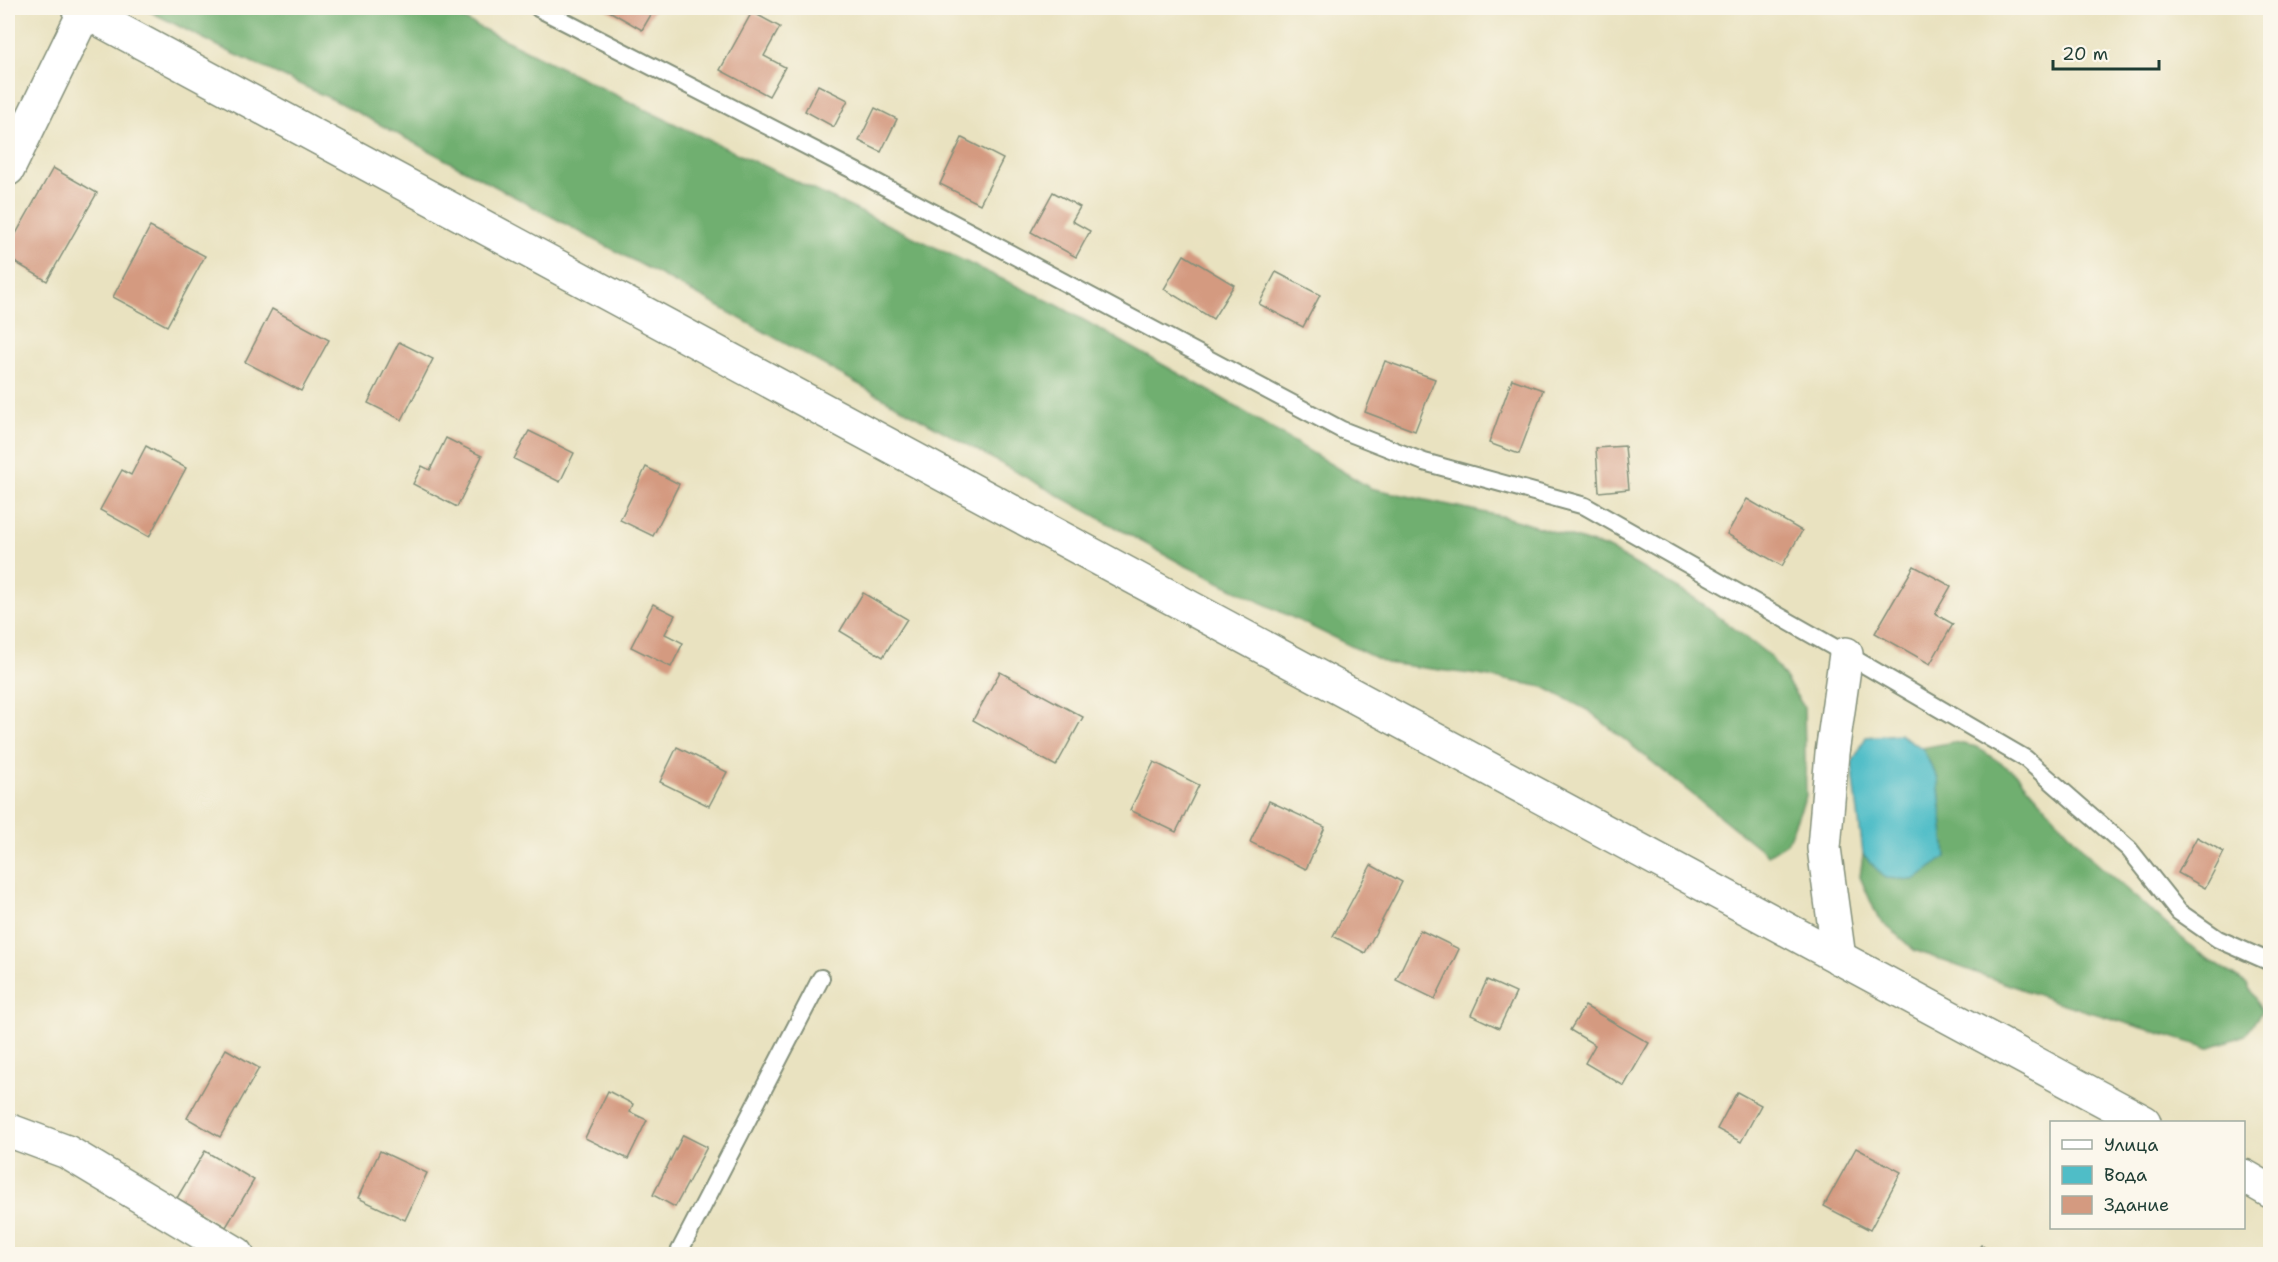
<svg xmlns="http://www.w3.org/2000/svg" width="2278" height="1262" viewBox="0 0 2278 1262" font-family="'Shantell Sans',sans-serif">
	<rect width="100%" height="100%" fill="#fbf7ec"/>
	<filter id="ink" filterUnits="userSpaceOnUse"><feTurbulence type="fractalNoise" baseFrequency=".0167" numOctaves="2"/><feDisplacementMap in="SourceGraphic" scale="12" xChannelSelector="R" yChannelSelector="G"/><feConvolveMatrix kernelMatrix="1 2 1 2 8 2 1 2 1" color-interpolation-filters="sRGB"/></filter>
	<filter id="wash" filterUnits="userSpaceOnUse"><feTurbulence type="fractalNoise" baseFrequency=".008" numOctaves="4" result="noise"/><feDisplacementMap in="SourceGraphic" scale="24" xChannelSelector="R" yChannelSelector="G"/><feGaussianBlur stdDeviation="1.35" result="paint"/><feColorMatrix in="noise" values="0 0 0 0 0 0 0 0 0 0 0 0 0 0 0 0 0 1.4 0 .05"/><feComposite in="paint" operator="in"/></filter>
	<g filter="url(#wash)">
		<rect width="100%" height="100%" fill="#e9e2c0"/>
		<!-- forest -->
		<g fill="#70af70" stroke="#487652" stroke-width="1.5">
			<path d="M143,8H441L656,115L1057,305L1213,393L1370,488L1505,517L1607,548L1694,598L1770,656L1804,707L1806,796L1787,843L1768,855L1589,711L1544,687L1478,675L1386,663L1182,564L707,300L338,102L228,51Z"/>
			<path d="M1953,742L1977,747L2017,774L2092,859L2199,953L2247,984L2262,1011L2245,1035L2208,1048L2054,1001L1914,950L1878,918L1860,877L1863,854L1885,878L1913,880L1946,857L1938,779L1922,748Z"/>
		</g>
		<!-- water -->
		<path fill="#4fbdc7" stroke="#377d7e" stroke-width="1.5" d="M1899,734L1922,748L1938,779L1946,857L1914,880L1885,878L1863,854L1852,763L1866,737Z"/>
		<g id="blocks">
			<!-- building -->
			<g fill="#d49a80">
				<path d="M604,8H655L642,30Z"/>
				<path d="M752,12L780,27L764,56L785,67L769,96L720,70Z"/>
				<path d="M818,85L848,100L834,127L805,111Z"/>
				<path d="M875,108L897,119L881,152L859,141Z"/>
				<path d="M962,138L1003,159L980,204L940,184Z"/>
				<path d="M53,168L97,193L47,281L8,258V248Z"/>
				<path d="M1053,192L1080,207L1072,221L1090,231L1076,257L1031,232Z"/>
				<path d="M150,227L205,256L167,326L113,297Z"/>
				<path d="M1184,255L1234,285L1213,319L1164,289Z"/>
				<path d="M1276,272L1320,295L1303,327L1259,304Z"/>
				<path d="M272,309L329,340L301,391L245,362Z"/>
				<path d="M399,342L433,359L402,420L368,403Z"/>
				<path d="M1385,361L1435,379L1415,431L1365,412Z"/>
				<path d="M1512,379L1543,390L1519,454L1489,443Z"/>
				<path d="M529,431L574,453L560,482L514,459Z"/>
				<path d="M446,438L482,456L457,507L413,484L422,466L430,470Z"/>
				<path d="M146,446L186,468L149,537L100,510L122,470L131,475Z"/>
				<path d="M1625,446L1629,489L1599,492L1596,448Z"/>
				<path d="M646,467L679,484L653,536L620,520Z"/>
				<path d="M1747,499L1802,531L1782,566L1727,534Z"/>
				<path d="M1914,566L1951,586L1935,614L1953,624L1930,664L1875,633Z"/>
				<path d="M863,593L907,619L883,657L840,631Z"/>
				<path d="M653,604L675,615L665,634L683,643L671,667L631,647Z"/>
				<path d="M1000,672L1083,717L1056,766L973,720Z"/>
				<path d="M677,747L727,772L709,806L660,782Z"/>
				<path d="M1154,762L1199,785L1176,832L1130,810Z"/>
				<path d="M1269,801L1325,827L1306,869L1250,842Z"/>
				<path d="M2197,837L2224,852L2205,888L2178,873Z"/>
				<path d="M1371,865L1402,882L1365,953L1333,936Z"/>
				<path d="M1420,930L1459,949L1435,999L1396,980Z"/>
				<path d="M1487,980L1516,993L1499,1028L1471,1015Z"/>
				<path d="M1585,1006L1649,1043L1624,1086L1585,1063L1595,1045L1570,1030Z"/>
				<path d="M226,1049L259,1068L220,1137L187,1118Z"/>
				<path d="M608,1091L633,1104L630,1112L647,1120L628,1159L585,1138Z"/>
				<path d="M1737,1092L1761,1105L1741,1142L1717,1129Z"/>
				<path d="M683,1135L707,1147L675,1207L653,1195Z"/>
				<path d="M1856,1148L1901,1172L1870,1230L1824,1206Z"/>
				<path d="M205,1151L254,1180L226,1227L177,1198Z"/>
				<path d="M380,1151L427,1173L405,1220L358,1198Z"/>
				<path d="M1981,1245L1995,1254H1974Z"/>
			</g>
		</g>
	</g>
	<g filter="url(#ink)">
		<use href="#blocks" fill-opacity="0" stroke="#84907a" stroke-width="1.5"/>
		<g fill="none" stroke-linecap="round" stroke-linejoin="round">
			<defs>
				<g id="service">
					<path d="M538,8L857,172L1342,430L1424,462L1585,506L1846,654L2026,759L2129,849L2179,912L2218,939L2270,962"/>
					<path d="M678,1254L821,978"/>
				</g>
				<g id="minor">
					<path d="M8,169L85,11"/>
					<path d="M1839,958L1824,848L1832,753L1846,654"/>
					<path d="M8,1130L67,1152L237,1254"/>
				</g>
				<g id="tertiary">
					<path d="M78,8L2144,1122"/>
					<path d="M2244,1176L2270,1191"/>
				</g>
			</defs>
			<!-- service casing -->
			<use href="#service" stroke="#84907a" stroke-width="20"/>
			<!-- minor casing -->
			<use href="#minor" stroke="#84907a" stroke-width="36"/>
			<!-- tertiary casing -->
			<use href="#tertiary" stroke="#84907a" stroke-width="36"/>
			<!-- service -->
			<use href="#service" stroke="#fff" stroke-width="16"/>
			<!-- minor -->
			<use href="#minor" stroke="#fff" stroke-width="33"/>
			<!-- tertiary -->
			<use href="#tertiary" stroke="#fff" stroke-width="33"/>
		</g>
	</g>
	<!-- margin -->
	<rect width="2278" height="1262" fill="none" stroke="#fbf7ec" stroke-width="30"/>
	<!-- legend -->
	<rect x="2050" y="1121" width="195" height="108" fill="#fbf7ec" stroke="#a3ada2" stroke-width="1.5"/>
	<rect x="2062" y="1140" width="30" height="9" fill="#ffffff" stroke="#a3ada2" stroke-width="1.5"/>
	<text x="2104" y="1151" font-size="18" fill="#1f3d34">Улица</text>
	<rect x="2062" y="1166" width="30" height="18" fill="#4fbdc7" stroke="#a3ada2" stroke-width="1.5"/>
	<text x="2104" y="1181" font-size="18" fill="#1f3d34">Вода</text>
	<rect x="2062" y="1196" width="30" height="18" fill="#d49a80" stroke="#a3ada2" stroke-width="1.5"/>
	<text x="2104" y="1211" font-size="18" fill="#1f3d34">Здание</text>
	<!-- scale -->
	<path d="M2053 60v9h106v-9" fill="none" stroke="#1f3d34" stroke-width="3"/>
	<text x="2062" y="60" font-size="18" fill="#1f3d34" stroke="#fbf7ec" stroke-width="4.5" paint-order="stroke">20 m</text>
</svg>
